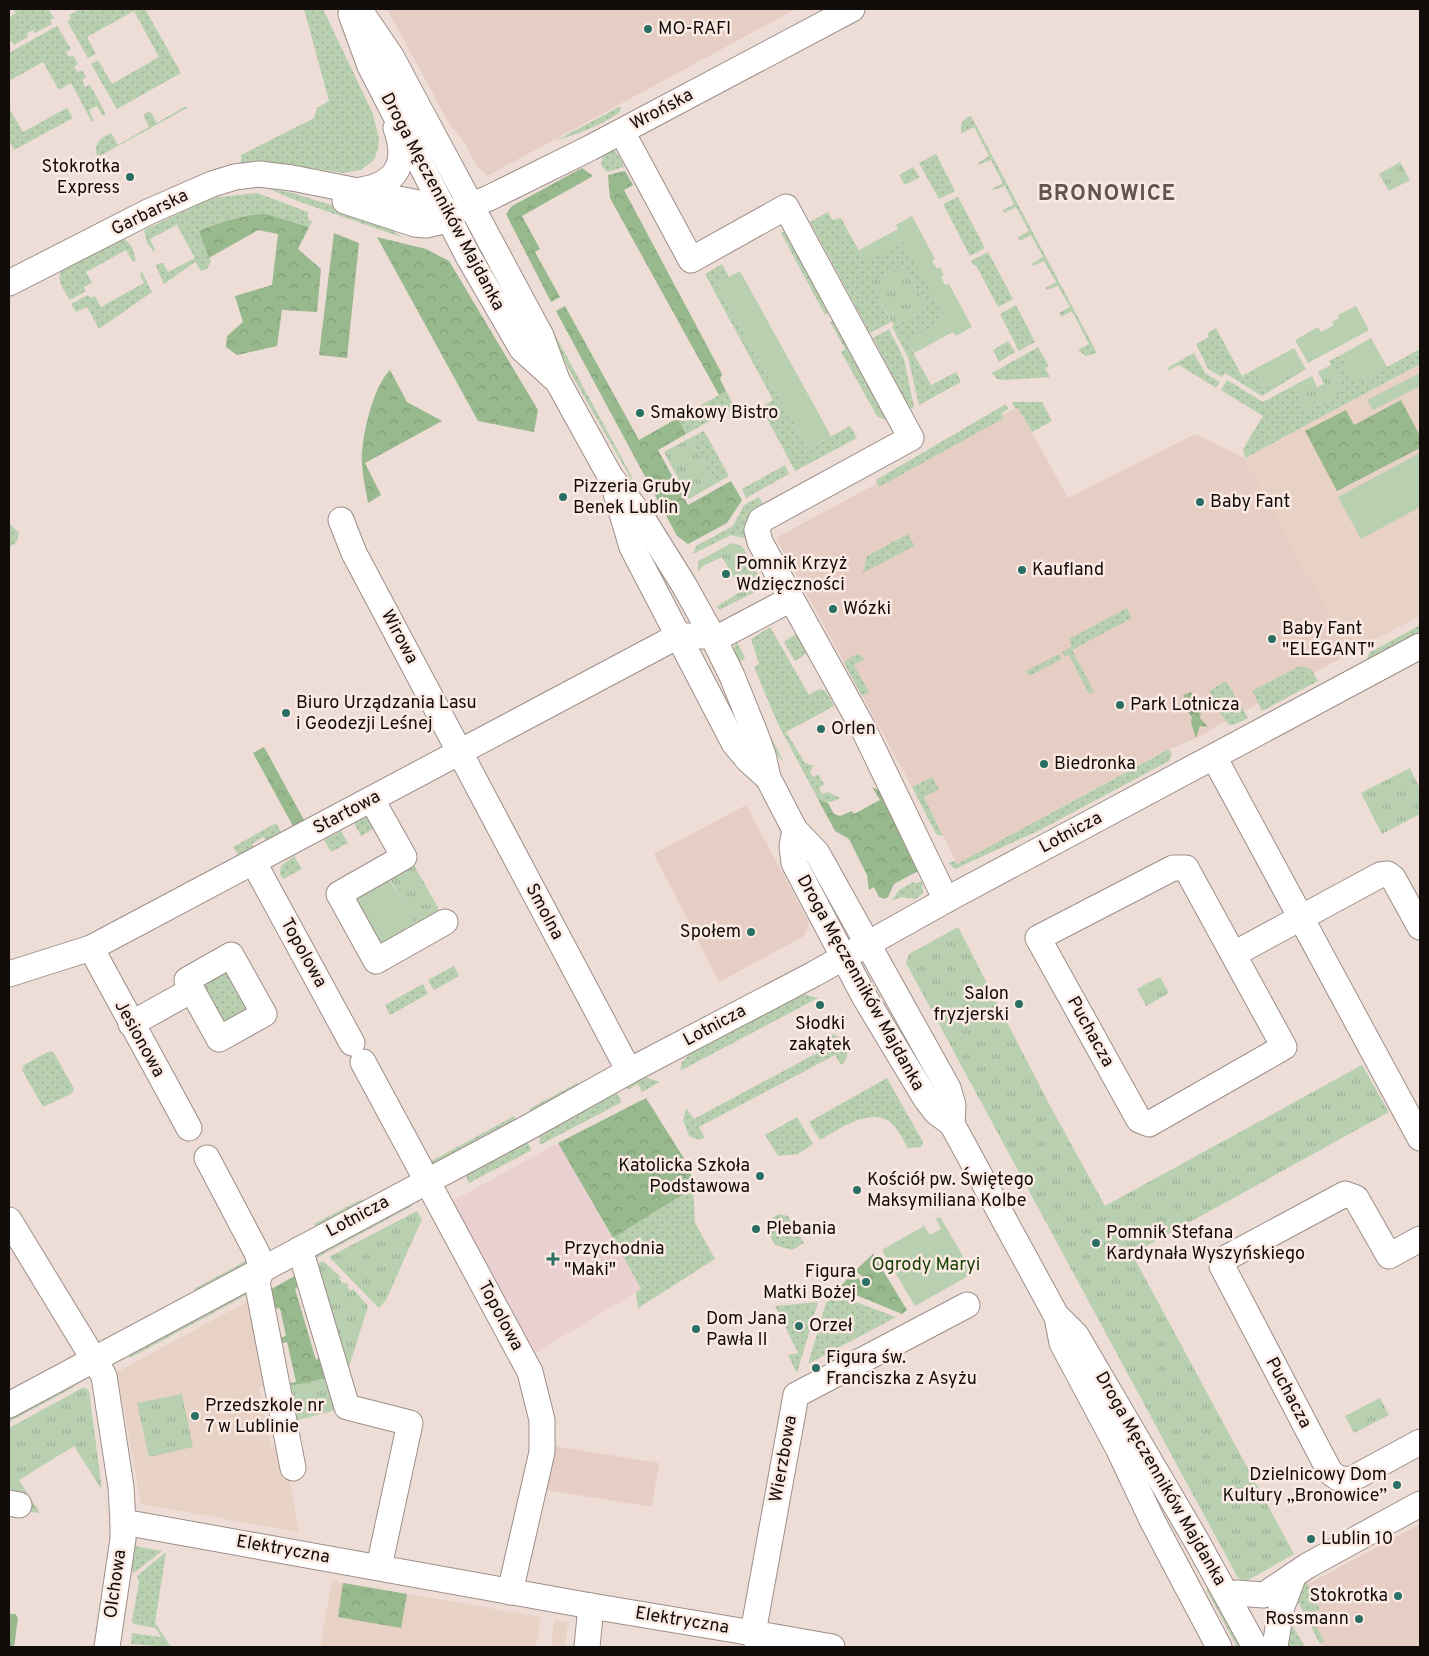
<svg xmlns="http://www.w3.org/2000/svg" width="1429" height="1656" viewBox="0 0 1429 1656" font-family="Overpass,sans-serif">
	<defs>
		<pattern id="grass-dots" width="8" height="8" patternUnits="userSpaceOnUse" patternTransform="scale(1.25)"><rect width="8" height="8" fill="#b8cfb0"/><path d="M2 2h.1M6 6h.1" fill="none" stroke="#9db196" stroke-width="1.8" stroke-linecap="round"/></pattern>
		<pattern id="forest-crowns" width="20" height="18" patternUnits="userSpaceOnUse" patternTransform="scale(1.25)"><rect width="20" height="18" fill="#98b88d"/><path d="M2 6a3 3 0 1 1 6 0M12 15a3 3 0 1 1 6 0" fill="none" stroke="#829d78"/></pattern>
		<pattern id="park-tufts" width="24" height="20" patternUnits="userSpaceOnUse" patternTransform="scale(1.25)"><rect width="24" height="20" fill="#b8cfb0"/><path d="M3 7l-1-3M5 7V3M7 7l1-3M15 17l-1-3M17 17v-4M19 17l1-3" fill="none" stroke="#9db196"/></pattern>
	</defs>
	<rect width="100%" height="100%" fill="#eeddd6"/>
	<!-- built -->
	<g fill="#e7cec5">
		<path d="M387,9H796L487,176L476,165L464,142L451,127Z"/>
		<path d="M1018,407L1068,498L1195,434L1245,458L1350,653L1196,738L1162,752L957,864L924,797L932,777L912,787L776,538Z"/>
		<path d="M746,805L809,923L804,936L719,982L654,854Z"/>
		<path d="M553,1446L659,1463L652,1507L546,1490Z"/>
		<path d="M1420,1524V1647H1322L1293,1592Z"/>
	</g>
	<!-- education -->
	<g fill="#e8d2c5">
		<path d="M1420,364V616L1350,653L1245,458Z"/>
		<path d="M254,1298L271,1385L259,1388L271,1447L283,1445L299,1532L141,1504L117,1372Z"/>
		<path d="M332,1581L541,1617L536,1646L544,1647H320Z"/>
		<path d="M554,1620L568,1623L565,1647H551Z"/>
	</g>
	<!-- medical -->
	<path fill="#ead0d1" d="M558,1143L641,1289L534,1354L451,1202Z"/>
	<!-- grass -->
	<g fill="url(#grass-dots)">
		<path d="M14,9H48L54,18L50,20L52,24L35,33L33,30L27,33L28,37L14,45L12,41L9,43V17L16,13Z"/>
		<path d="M81,9L87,11L91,9H145L181,73L117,109L91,64L98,60L112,84L159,57L134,11L87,37L96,54L88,58L67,21L71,19L69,15Z"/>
		<path d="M304,9H323L373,114L379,139L378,149L374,160L361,170L343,173L279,163H241V155L314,118L317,108L329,101Z"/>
		<path d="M57,26L71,49L66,52L69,57L73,55L78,64L74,67L78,72L82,70L86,77L82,80L85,87L90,85L106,114L103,116L97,106L89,110L94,121L92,122L71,83L59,90L43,62L9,81V53Z"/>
		<path d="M186,106L187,108L98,157C92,144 101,138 111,133L118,145L149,127L143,115L150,111L157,123Z"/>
		<path d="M621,106L620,112C600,126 577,134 555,141Z"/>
		<path d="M9,108L23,132L67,108L73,118L14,150L9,140Z"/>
		<path d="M971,116L1097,353L1086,356L1078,350L1089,344L1072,311L1061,317L1059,313L1070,307L1058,286L1046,290V288L1056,282L1044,261L1033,266L1032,264L1043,257L1031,235L1020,241L1018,237L1029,231L1016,207L1004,213L1003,210L1014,204L1005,186L993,190L992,189L1003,183L991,160L978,165V163L989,156L974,127L962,133C959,125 962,119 971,116Z"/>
		<path d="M614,150L620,157L624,167L607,172L601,165L603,155Z"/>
		<path d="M936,154L955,191L939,199L919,163Z"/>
		<path d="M913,167L920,177L905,185L899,175Z"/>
		<path d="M266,188L293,193L372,218L404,238L300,202Z"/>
		<path d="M257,193L308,212V219L312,222L309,227C260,213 248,210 199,231L211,262L207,269L201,271L195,262L164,284L156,266L157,264L163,263L168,272L195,258L177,225L150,239L155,250L154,252L147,243L144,230L212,198Z"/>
		<path d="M958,197L985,248L970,256L943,204Z"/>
		<path d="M828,212L832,220L841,218L865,262L904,241L947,319L907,341L931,385L956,372L961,382L919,405L908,357L892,327L927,308L904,265L871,282L891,322L870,333L810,222Z"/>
		<path d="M790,229L834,310L825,315L781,233Z"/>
		<path d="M125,239L132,247L136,260L133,262L126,250L86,272L92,283L84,287L86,291L70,300C64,291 55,279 62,269Z"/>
		<path d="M506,244L666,540L574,379L532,301Z"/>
		<path d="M988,252L1013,299L998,307L976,265L974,266L971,261Z"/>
		<path d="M722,264L729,277L717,284L808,449L850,426L857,438L795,471L761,407L773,400L705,274Z"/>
		<path d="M142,272L152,292L99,329L87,307L76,312L71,304L88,295L91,298L95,296L101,307L144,283L140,275Z"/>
		<path d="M1016,305L1035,342L1019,351L1000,314Z"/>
		<path d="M838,318L891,423L877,416L841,352L845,349L830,322Z"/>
		<path d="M1216,328L1242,376L1255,369L1265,388L1304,366L1306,369L1262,396L1225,373L1222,377L1208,369L1196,344L1209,337L1207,333Z"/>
		<path d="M889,329L904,359L914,407L910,409L873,338Z"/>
		<path d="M1008,341L1015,352L999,362L993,350Z"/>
		<path d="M1038,347L1049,366L1045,368L1050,377L1003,380L997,379L992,373Z"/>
		<path d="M1420,349V364L1245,458L1243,449L1263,416L1221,390L1227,380L1263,402L1293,386L1307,412L1345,391L1329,361L1341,355L1356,384Z"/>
		<path d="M1194,353L1205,373L1220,382L1216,388L1179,365L1167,371L1169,367Z"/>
		<path d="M726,391L735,407L686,434L678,418Z"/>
		<path d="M1012,402H1042L1052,421L1032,432L1018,408L1015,409Z"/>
		<path d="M1006,404L1008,409L1001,413L1004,418L879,487L876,480Z"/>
		<path d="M704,431L729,476L715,484L690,438Z"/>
		<path d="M785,465L789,474L746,498L742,489Z"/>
		<path d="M759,497L765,508L747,539L731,535L693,554L696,546L733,526L744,505Z"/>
		<path d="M9,523L19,533L16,543L9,547Z"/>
		<path d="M908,534L914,546L863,573L867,556Z"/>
		<path d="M1127,608L1132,618L1072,650L1094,691L1089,694L1069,655L1065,657L1062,652L1072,646L1069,639Z"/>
		<path d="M1420,625V635L1366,664L1369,653Z"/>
		<path d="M770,627L809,695L819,689L826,691L834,706L786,732L805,763L814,766L810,771L813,777L818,774L824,784L819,788L822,794L828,792L840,798C831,803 828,803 818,799L778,724L754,667L759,664L751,639Z"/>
		<path d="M798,632L809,652L795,661L784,642Z"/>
		<path d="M737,642L745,658L739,663L763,722L784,762L772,750L735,659L733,649Z"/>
		<path d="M860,654L865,659L854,665L869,692L862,696L844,663L852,656Z"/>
		<path d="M1059,654L1062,659L1029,676L1026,671Z"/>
		<path d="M1300,666L1311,669L1318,681L1262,711L1252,691Z"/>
		<path d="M1226,681L1248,718L1236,724L1229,725L1220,713L1209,691Z"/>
		<path d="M1169,749L1172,755L1169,761L1040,830L955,869L948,863L955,861L957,864Z"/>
		<path d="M932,777L939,789L924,797L943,836L936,834L912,787Z"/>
		<path d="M366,817L377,827L361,836L354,823Z"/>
		<path d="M276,823L281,832L266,841L263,837L252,844L254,848L239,856L233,847Z"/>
		<path d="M341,831L348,843L331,852L324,840Z"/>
		<path d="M294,856L302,869L283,879L280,874L281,866Z"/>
		<path d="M922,881L923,893L916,899L901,897L892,901L899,890L913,882L917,883Z"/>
		<path d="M454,966L459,976L434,990L428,980Z"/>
		<path d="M228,971L249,1011L225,1025L201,990L204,985Z"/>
		<path d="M423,984L428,994L390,1015L385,1005Z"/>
		<path d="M803,994L818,998L680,1071L682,1062L690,1054Z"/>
		<path d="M833,1034C846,1039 853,1056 841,1065L835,1055L699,1127L705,1138L699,1140L689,1136L683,1120L685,1111L687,1109L694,1119L830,1046L825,1036Z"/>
		<path d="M50,1051L54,1053L74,1089L71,1094L43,1107L22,1070L24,1065Z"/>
		<path d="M645,1077L660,1082L642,1092L638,1084L628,1090L625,1085Z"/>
		<path d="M887,1078L923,1142L921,1147L908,1148C903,1140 898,1128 890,1122C869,1107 838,1130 820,1140L809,1122Z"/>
		<path d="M577,1083L579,1086L534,1113L529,1109Z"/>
		<path d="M615,1090L622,1102L540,1145L539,1133Z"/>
		<path d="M514,1116L516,1120L434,1165L428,1163Z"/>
		<path d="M797,1117L813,1144L798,1154L778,1156L765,1135Z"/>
		<path d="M527,1142L532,1150L469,1183L465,1174Z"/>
		<path d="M693,1188L695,1223L715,1259L638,1308L636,1292L641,1289L613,1238Z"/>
		<path d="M362,1199L364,1202L316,1227L314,1224Z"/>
		<path d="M408,1199L412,1206L309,1262L310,1256Z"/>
		<path d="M779,1214L788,1216L793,1224L788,1227L786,1224L782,1226L784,1229L778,1233L780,1237L787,1233L789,1236L793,1234L791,1231L795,1228L804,1243L792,1250L775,1245L767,1231L772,1218Z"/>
		<path d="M253,1257L254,1261L196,1292L194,1289Z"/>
		<path d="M245,1288L252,1292L130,1358L126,1352Z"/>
		<path d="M834,1294L896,1317L808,1364L826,1303Z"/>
		<path d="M818,1302L797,1373L788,1355L798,1353L775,1306Z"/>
		<path d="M71,1381L74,1387L9,1422V1415Z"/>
		<path d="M129,1545L162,1551L134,1573L126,1563Z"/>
		<path d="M166,1552L155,1623L171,1647L131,1644L132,1633L161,1637L156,1628L134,1624L132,1621L139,1582L137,1576Z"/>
		<path d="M1305,1580L1320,1609L1310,1614L1324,1641L1320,1644L1299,1603L1293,1606Z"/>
		<path d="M1213,1586L1246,1647H1237L1206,1589Z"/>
		<path d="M1291,1623L1305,1647H1285Z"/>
	</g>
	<!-- forest -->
	<g fill="url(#forest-crowns)">
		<path d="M582,168L593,176L522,216L540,249L535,252L560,297L551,302L506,214L512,206Z"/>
		<path d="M625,171L633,185L624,190L722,374L720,379L726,391L719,395L610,198L608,175Z"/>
		<path d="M266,214L309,227L298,249L321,269L317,312L282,310L277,346L237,355L226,347L227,336L243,322L235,296L272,285L278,234L258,230L209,258L199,231C221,221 242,215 266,214Z"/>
		<path d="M334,233L359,243L347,358L319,355Z"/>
		<path d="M377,237L426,249L449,261L538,410L534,432L478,421Z"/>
		<path d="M565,306L639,440L678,418L686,434L658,450L688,505L731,481L742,500L727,523L688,544L677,536L556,311Z"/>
		<path d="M390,370L407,402L442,421L365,463L381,495L368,503C366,491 363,478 362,465C360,441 373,386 390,370Z"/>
		<path d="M1401,400L1420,436V448L1337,491L1305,431L1346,410L1354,425Z"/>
		<path d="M1191,692L1201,709L1200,718L1208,727L1200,726L1196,738L1191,722L1192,717L1187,711L1192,709L1183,695Z"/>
		<path d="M264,747L304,820L293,826L253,753Z"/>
		<path d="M872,787L884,793L918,871L894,884L888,897L884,899L879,897L874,887L869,890L867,875L849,839L835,831L818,799L828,803L834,814L840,816L852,811L854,814L880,800Z"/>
		<path d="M646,1098L690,1168L693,1188L613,1238L558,1143Z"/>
		<path d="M873,1254L907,1310L902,1314L839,1288L852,1274L867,1285L869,1281L855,1271Z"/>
		<path d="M302,1272L305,1280L295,1289L316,1360L326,1352L328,1378L291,1386L290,1383L296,1382L287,1342L276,1345L275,1339L286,1336L280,1308L268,1310L264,1293Z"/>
		<path d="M343,1583L407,1594L401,1628L338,1617Z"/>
		<path d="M9,1614H15L18,1618L14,1647H9Z"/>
	</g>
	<!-- park -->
	<g fill="url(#park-tufts)">
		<path d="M1400,162L1410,180L1389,191L1379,174Z"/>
		<path d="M904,265L927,308L894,326L870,282Z"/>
		<path d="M1331,365L1345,391L1307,412L1293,386L1312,376L1317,387L1324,384L1318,372Z"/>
		<path d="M690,438L715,484L689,499L664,452Z"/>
		<path d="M732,543L742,546L761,579L762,585L757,591L719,610L717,606L742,591L722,557L703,566L698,572V561Z"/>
		<path d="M1410,768L1420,789V814L1382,834L1361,793Z"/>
		<path d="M414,865L441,913L421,925L414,923L390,879Z"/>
		<path d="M958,927L1047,1100L1105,1206L1362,1065L1389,1112L1132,1254L1294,1554L1245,1582L1238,1578L906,963L909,954Z"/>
		<path d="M1160,977L1169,993L1146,1006L1137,989Z"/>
		<path d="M417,1211L422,1219L386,1300L379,1308L329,1257Z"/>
		<path d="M323,1261L341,1277L339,1279L344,1284L346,1283L349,1285L347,1287L351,1291L353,1289L368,1306L344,1383L313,1266Z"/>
		<path d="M328,1378L336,1410L295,1421L291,1386Z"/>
		<path d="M84,1387L89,1391L102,1490L74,1446L19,1480L40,1513L31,1512L21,1495L9,1493V1428Z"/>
		<path d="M182,1394L193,1447L149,1457L137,1403Z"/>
		<path d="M1380,1398L1389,1415L1354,1433L1345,1416Z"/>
	</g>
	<!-- garden -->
	<g fill="#b8cfb0">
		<path d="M912,216L935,259L932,261L937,269L940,267L944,275L941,277L945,285L949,284L972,327L956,336L953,332L914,353L907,341L946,319L904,242L865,263L859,250L898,229L896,225Z"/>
		<path d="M740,271L831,436L808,449L717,284Z"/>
		<path d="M1356,306L1369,330L1308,363L1295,340L1318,327L1321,332L1334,325L1332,322L1339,318L1338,315Z"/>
		<path d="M1371,338L1387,367L1356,385L1341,355Z"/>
		<path d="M1294,348L1304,366L1265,388L1255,369Z"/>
		<path d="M1420,373V386L1373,410L1367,400Z"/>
		<path d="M1420,453V507L1361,539L1338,497Z"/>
		<path d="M389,879L414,922L421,925L382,946L355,904L357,898Z"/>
		<path d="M940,1217L971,1270L970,1275L915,1306L882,1250L924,1226L930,1235L941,1229L936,1219Z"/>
	</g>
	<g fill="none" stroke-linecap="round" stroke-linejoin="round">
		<defs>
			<g id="minor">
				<path d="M359,9L391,56L415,101L541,336L557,380L610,476L641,516L684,585L713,637L732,676L755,733L763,755L768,778L795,830L817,853L948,1088L953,1105L952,1124"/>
				<path d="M351,14L370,66L468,256L522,349L554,378"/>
				<path d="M622,132L691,260L786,207L911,438L761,520L757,530L760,542L864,730L946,900"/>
				<path d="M361,190C398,184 408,162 396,128"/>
				<path d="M345,201L415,224L426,225L443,221L447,215"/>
				<path d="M454,212L489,198L590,148L852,9"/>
				<path d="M9,283L148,212L212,184L235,177L259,174L292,178L434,206L447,215"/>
				<path d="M615,490L632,547L734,743L748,760L768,778"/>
				<path d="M341,520L354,553L629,1071"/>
				<path d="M1214,757L1420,1138"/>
				<path d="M372,800L404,857L339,894L376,961L445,922"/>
				<path d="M795,830L792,846L794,863L864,996L926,1099L936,1112L952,1124L1057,1317L1062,1343L1118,1448L1153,1522L1219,1647"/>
				<path d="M254,863L352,1043"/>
				<path d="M1173,868H1186L1284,1047L1149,1124L1139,1120L1038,938Z"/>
				<path d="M91,948L189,1128"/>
				<path d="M1234,954L1380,875L1388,874L1393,878L1420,927"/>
				<path d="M9,974L91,948L678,636H721L791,599"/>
				<path d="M131,1024L192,990L219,1039L264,1014L231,955L187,980L192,990"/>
				<path d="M363,1062L530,1372L542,1420V1452L510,1592"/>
				<path d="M207,1158L257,1253L262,1269L257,1282L293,1468"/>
				<path d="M9,1220L104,1376L121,1487L123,1522L591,1606L753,1633L759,1647"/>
				<path d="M1420,1239L1389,1256L1356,1198L1345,1194L1226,1258L1222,1266L1330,1472L1338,1478L1350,1480L1420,1442"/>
				<path d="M300,1249L347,1407L410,1423L379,1567"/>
				<path d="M1060,1319L1076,1335L1196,1540L1255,1647"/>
				<path d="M9,1405L527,1128L629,1071L814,974L946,900L1420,646"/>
				<path d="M9,1503L19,1505"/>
				<path d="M1236,1593L1264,1595L1307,1566L1420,1504"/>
				<path d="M107,1647L123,1539V1522"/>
				<path d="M587,1647L591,1606"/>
				<path d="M832,1647L753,1633L796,1395L967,1305"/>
				<path d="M1275,1647L1281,1609L1294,1575"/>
			</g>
		</defs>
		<!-- minor casing -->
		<use href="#minor" stroke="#9e8e88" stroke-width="27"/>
		<!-- minor -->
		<use href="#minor" stroke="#fff" stroke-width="25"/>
	</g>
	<!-- markers -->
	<g fill="#296f63" stroke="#fbeae3" stroke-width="2">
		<circle cx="648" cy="29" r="5"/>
		<circle cx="130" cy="177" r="5"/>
		<circle cx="640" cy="413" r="5"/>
		<circle cx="563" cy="497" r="5"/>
		<circle cx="1200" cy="502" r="5"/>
		<circle cx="1022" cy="570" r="5"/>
		<circle cx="726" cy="574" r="5"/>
		<circle cx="833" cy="609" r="5"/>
		<circle cx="1272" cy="639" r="5"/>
		<circle cx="1120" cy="705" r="5"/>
		<circle cx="286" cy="713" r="5"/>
		<circle cx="821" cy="729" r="5"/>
		<circle cx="1044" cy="764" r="5"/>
		<circle cx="751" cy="932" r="5"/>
		<circle cx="1019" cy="1004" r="5"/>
		<circle cx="820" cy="1005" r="5"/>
		<circle cx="760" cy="1176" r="5"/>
		<circle cx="857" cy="1190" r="5"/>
		<circle cx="756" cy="1229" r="5"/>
		<circle cx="1096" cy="1243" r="5"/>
		<path d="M550.5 1251.5h5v5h5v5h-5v5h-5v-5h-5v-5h5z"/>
		<circle cx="866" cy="1282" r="5"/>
		<circle cx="799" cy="1326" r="5"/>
		<circle cx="696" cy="1329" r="5"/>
		<circle cx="816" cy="1368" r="5"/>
		<circle cx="195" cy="1416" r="5"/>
		<circle cx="1397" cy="1485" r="5"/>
		<circle cx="1311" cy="1539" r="5"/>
		<circle cx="1398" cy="1596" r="5"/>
		<circle cx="1359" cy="1619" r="5"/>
	</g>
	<g text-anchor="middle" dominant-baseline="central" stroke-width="5" stroke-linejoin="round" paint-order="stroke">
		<!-- poi labels -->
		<g font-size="18" fill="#120c0a" stroke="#fbeae3" text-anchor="start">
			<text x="658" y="29">MO-RAFI</text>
			<text x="120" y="167" text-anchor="end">Stokrotka<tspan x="120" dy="21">Express</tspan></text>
			<text x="650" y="413">Smakowy Bistro</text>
			<text x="573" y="487">Pizzeria Gruby<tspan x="573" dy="21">Benek Lublin</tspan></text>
			<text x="1210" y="502">Baby Fant</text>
			<text x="736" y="564">Pomnik Krzyż<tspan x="736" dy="21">Wdzięczności</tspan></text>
			<text x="1032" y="570">Kaufland</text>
			<text x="843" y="609">Wózki</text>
			<text x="1282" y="629">Baby Fant<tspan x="1282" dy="21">"ELEGANT"</tspan></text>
			<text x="296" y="703">Biuro Urządzania Lasu<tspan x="296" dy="21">i Geodezji Leśnej</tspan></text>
			<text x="1130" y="705">Park Lotnicza</text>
			<text x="831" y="729">Orlen</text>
			<text x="1054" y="764">Biedronka</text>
			<text x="741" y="932" text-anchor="end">Społem</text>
			<text x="1009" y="994" text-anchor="end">Salon<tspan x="1009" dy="21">fryzjerski</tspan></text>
			<text x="820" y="1024" text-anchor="middle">Słodki<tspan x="820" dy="21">zakątek</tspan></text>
			<text x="750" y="1166" text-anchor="end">Katolicka Szkoła<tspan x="750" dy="21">Podstawowa</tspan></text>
			<text x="867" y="1180">Kościół pw. Świętego<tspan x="867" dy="21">Maksymiliana Kolbe</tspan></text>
			<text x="766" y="1229">Plebania</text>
			<text x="1106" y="1233">Pomnik Stefana<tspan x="1106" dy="21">Kardynała Wyszyńskiego</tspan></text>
			<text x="564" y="1249">Przychodnia<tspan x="564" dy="21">"Maki"</tspan></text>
			<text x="856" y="1272" text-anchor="end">Figura<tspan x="856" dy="21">Matki Bożej</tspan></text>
			<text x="706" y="1319">Dom Jana<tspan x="706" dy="21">Pawła II</tspan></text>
			<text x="809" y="1326">Orzeł</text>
			<text x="826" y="1358">Figura św.<tspan x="826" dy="21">Franciszka z Asyżu</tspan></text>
			<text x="205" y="1406">Przedszkole nr<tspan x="205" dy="21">7 w Lublinie</tspan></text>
			<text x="1387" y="1475" text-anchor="end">Dzielnicowy Dom<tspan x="1387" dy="21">Kultury „Bronowice”</tspan></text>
			<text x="1321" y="1539">Lublin 10</text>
			<text x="1388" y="1596" text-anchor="end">Stokrotka</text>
			<text x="1349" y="1619" text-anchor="end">Rossmann</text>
		</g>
		<!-- street labels -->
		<g font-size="18" fill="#120c0a" stroke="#fbeae3">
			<text transform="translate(662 110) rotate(-28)">Wrońska</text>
			<text transform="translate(442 202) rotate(62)">Droga Męczenników Majdanka</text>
			<text transform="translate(150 213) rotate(-26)">Garbarska</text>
			<text transform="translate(399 637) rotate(62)">Wirowa</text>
			<text transform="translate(347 813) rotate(-28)">Startowa</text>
			<text transform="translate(1071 833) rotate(-28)">Lotnicza</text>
			<text transform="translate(544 912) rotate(62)">Smolna</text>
			<text transform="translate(303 953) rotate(61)">Topolowa</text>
			<text transform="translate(860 983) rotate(61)">Droga Męczenników Majdanka</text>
			<text transform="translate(715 1026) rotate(-28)">Lotnicza</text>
			<text transform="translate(1090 1032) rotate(61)">Puchacza</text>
			<text transform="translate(139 1039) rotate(61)">Jesionowa</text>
			<text transform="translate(358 1217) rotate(-28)">Lotnicza</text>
			<text transform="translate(500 1316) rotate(62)">Topolowa</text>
			<text transform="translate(1288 1393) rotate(62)">Puchacza</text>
			<text transform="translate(784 1459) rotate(-80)">Wierzbowa</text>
			<text transform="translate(1160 1479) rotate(60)">Droga Męczenników Majdanka</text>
			<text transform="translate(283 1550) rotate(10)">Elektryczna</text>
			<text transform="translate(116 1584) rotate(-82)">Olchowa</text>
			<text transform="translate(682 1621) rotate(9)">Elektryczna</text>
		</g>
		<!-- park labels -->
		<g font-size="18" fill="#184103" stroke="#fbeae3">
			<text x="926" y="1265">Ogrody Maryi</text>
		</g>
		<!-- district labels -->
		<g font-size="22" font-weight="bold" letter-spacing="1" fill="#62544e" stroke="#fbeae3">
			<text x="1107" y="194">BRONOWICE</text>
		</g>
	</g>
	<!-- border -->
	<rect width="1429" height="1656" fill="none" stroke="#120c0a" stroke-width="20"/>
</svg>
